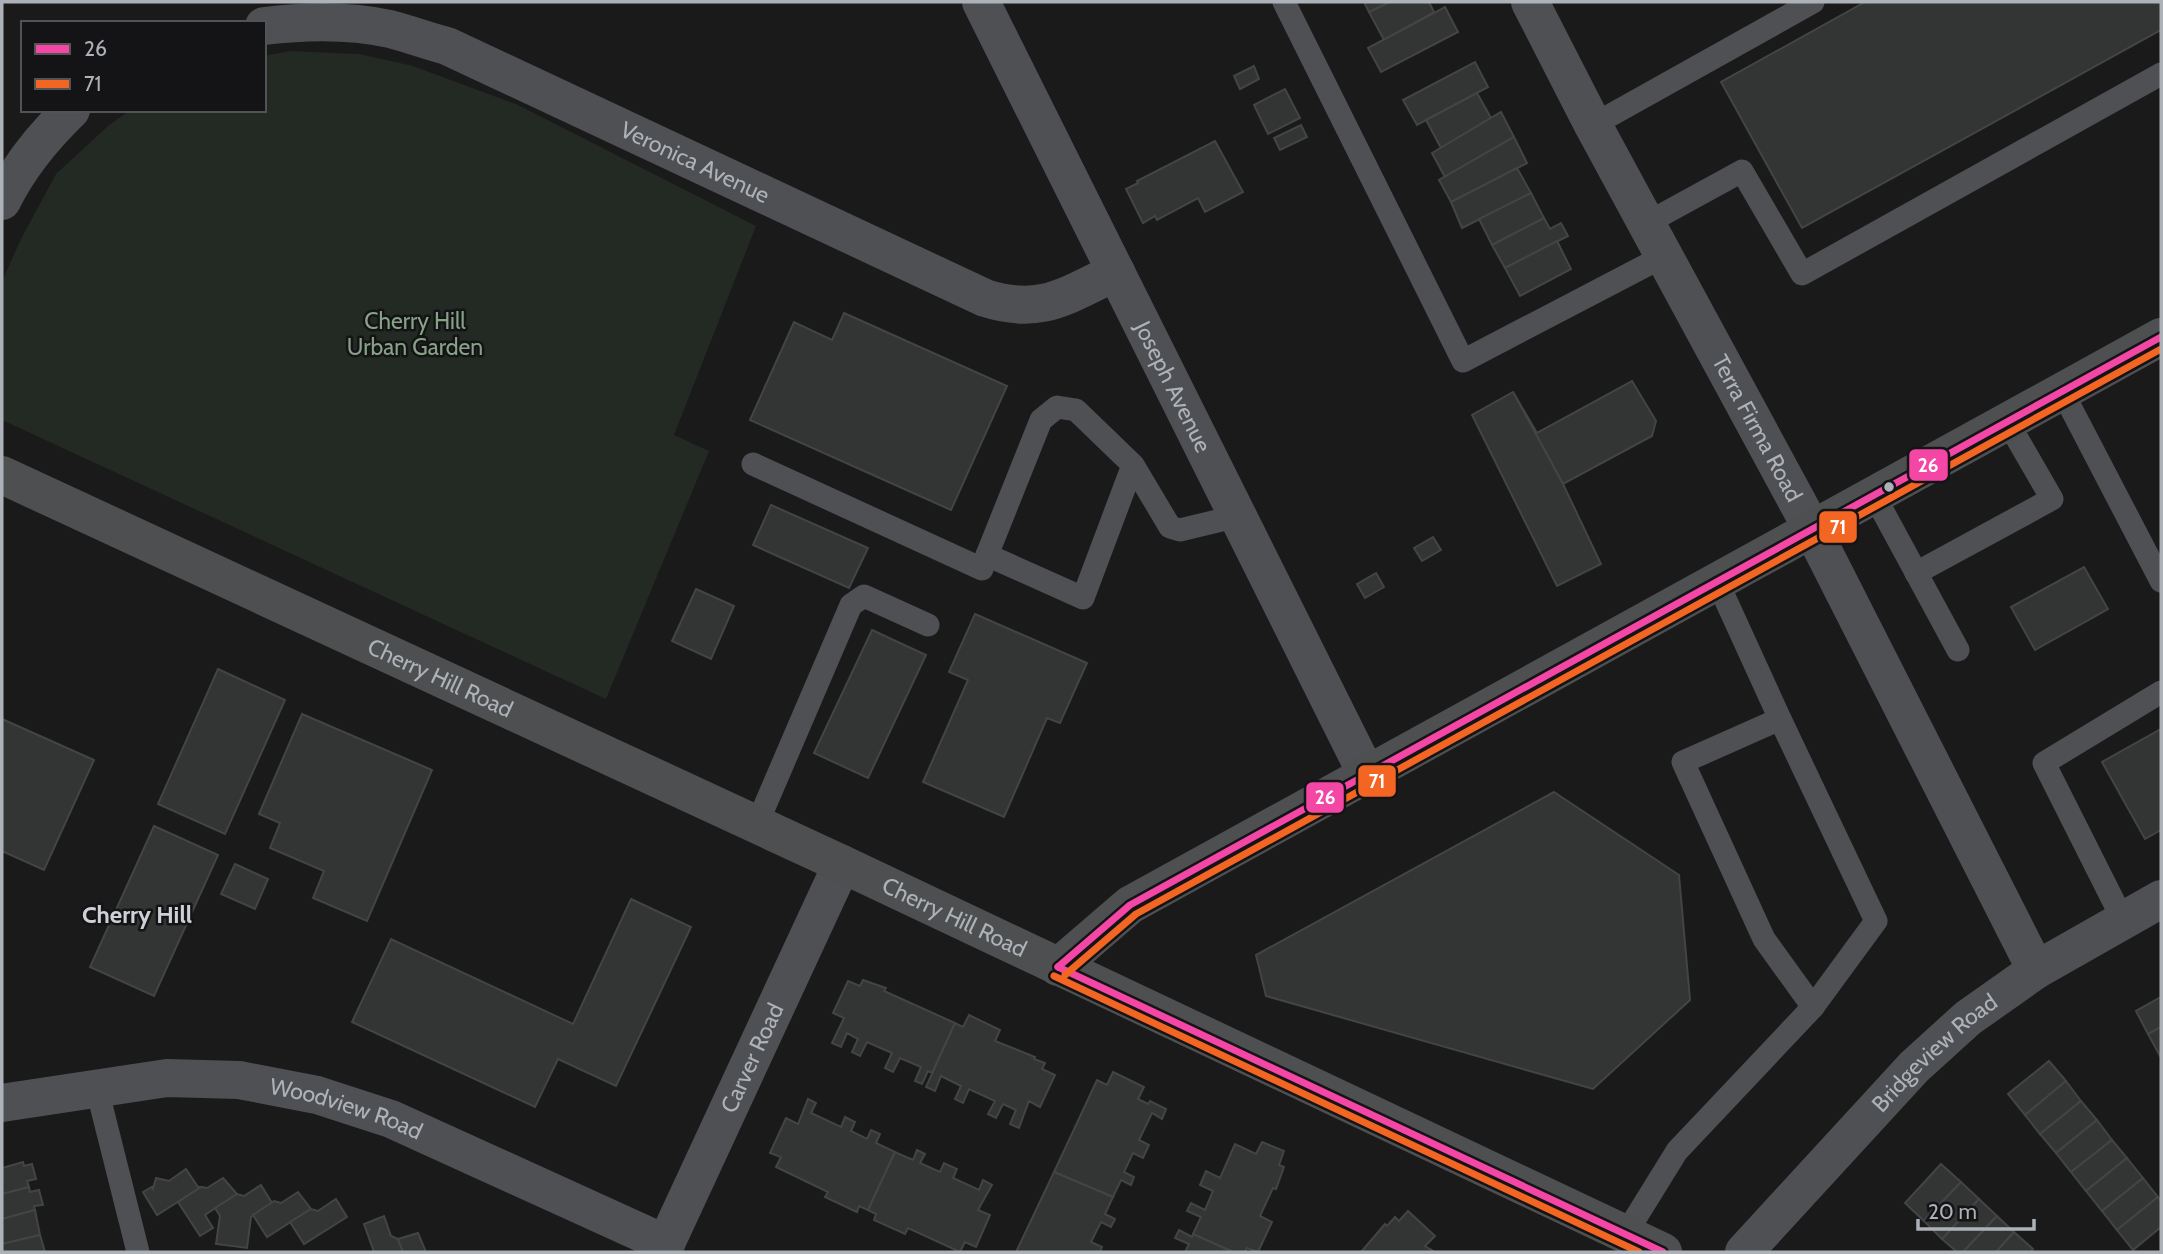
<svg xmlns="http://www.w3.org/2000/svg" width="2163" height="1254" viewBox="0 0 2163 1254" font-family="Cabin,sans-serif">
	<rect width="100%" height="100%" fill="#1a1a1a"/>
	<!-- green -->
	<path fill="#232923" d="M290,51L359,54L413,66L518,105L756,226L674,435L709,451L606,699L2,420V281L21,239L56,174L108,126L130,110H264V56Z"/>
	<!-- building -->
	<g fill="#333434" stroke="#434446" stroke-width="2">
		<path d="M1364,2H1390L1369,12Z"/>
		<path d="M1390,2H1429L1434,12L1384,40L1369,12Z"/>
		<path d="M1865,2H2161V30L1802,228L1721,82Z"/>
		<path d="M1445,7L1458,32L1381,72L1368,48Z"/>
		<path d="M1475,62L1488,87L1417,125L1403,100Z"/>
		<path d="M1254,66L1259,79L1240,89L1234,76Z"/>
		<path d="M1285,89L1300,118L1268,134L1254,105Z"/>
		<path d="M1477,93L1491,118L1441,148L1426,120Z"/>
		<path d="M1501,112L1514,137L1445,177L1432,153Z"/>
		<path d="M1301,125L1307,137L1280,150L1274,138Z"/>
		<path d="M1514,137L1527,163L1451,202L1439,180Z"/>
		<path d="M1215,141L1243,192L1205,212L1198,198L1157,220L1155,216L1143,223L1126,189L1138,183L1137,181Z"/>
		<path d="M1517,168L1531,193L1462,228L1451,202Z"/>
		<path d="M1531,193L1544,218L1492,245L1479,219Z"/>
		<path d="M1544,218L1550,229L1561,223L1568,236L1505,268L1492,245Z"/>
		<path d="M1557,241L1571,269L1520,296L1505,268Z"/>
		<path d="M844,313L1007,386L951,510L750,420L794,322L832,340Z"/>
		<path d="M1632,381L1656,421L1652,436L1563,484L1513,392L1537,433Z"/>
		<path d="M1513,392L1563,484L1601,564L1557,586L1472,415Z"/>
		<path d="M771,505L868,548L849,588L753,545Z"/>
		<path d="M1433,537L1441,550L1422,561L1414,548Z"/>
		<path d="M2084,567L2108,609L2035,650L2011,607Z"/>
		<path d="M1376,573L1384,587L1365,598L1357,584Z"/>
		<path d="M696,589L734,606L711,659L672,641Z"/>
		<path d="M975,614L1087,663L1060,723L1047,718L1004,817L923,782L968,680L949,672Z"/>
		<path d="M872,630L926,655L868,778L814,753Z"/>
		<path d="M218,669L285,700L225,834L158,804Z"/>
		<path d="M302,714L432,770L367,921L313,898L324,871L270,848L280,823L259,814Z"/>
		<path d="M2,719L94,760L44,870L2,851Z"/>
		<path d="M2161,729V830L2145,839L2102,762Z"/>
		<path d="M1554,792L1679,875L1690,1000L1593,1089L1266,996L1256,955Z"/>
		<path d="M154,826L218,855L154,996L90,967Z"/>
		<path d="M235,864L268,879L255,909L221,894Z"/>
		<path d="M631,899L691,927L616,1086L558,1059L535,1107L352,1022L391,939L573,1024Z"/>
		<path d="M863,980L886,988L884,991L955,1023L932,1073L928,1071L922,1084L915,1081L921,1067L900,1058L893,1072L885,1068L892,1053L867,1042L860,1056L852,1052L858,1039L847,1033L841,1047L832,1043L844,1018L833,1013L848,981L860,986Z"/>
		<path d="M2161,997V1027L2148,1034L2136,1011Z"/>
		<path d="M969,1015L1000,1030L995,1041L1035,1057L1034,1059L1045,1063L1042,1069L1055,1075L1040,1107L1029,1101L1019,1128L1010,1124L1016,1110L1003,1104L996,1118L988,1114L995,1101L969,1089L963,1103L955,1099L961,1086L941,1076L935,1091L926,1087L955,1023L963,1027Z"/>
		<path d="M2161,1027V1056H2160L2148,1034Z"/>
		<path d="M2049,1061L2066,1081L2025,1115L2008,1094Z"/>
		<path d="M1113,1072L1144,1087L1138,1099L1148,1104L1150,1101L1166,1109L1162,1119L1152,1113L1139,1140L1149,1145L1143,1158L1133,1153L1124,1172L1134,1177L1131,1185L1121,1180L1113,1197L1054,1172L1097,1080L1107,1085Z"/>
		<path d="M2066,1081L2081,1101L2040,1134L2025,1115Z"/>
		<path d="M808,1099L816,1103L811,1113L841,1127L845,1117L855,1122L851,1131L867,1139L871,1130L880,1134L876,1143L895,1152L868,1210L859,1206L857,1212L825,1197L828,1192L776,1167L781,1157L770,1153L786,1118L798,1124Z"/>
		<path d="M2081,1101L2097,1120L2056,1153L2040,1134Z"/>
		<path d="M2097,1120L2112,1140L2071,1172L2056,1153Z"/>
		<path d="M2112,1140L2127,1158L2086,1191L2071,1172Z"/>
		<path d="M1262,1142L1284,1151L1279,1165L1284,1167L1276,1189L1273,1188L1260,1216L1272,1222L1258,1252L1247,1248L1245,1252H1233L1193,1234L1201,1217L1187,1211L1191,1203L1205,1210L1213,1191L1200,1185L1206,1171L1220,1178L1235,1144L1256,1154Z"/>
		<path d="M917,1150L925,1154L920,1163L940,1172L944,1163L957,1169L953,1178L979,1190L983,1180L992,1185L978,1210L990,1215L976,1247L965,1242L960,1252L908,1228L905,1234L874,1220L876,1214L868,1210L895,1152L913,1160Z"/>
		<path d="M2127,1158L2143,1178L2102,1211L2086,1191Z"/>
		<path d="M23,1162L24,1166L32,1164L36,1179L27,1181L29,1187L2,1194V1168Z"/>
		<path d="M1941,1164L1961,1182L1924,1221L1905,1203Z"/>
		<path d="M186,1169L198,1187H201L157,1215L143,1192L152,1187L153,1189L156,1178L169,1181Z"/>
		<path d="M1054,1172L1113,1197L1105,1214L1115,1219L1111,1227L1101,1222L1091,1242L1102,1247L1100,1252H1016Z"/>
		<path d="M223,1178L237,1194L205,1215L213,1228L200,1236L178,1202L201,1187L207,1188Z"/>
		<path d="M2143,1178L2158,1197L2117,1230L2102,1211Z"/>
		<path d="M1961,1182L1979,1199L1942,1239L1924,1221Z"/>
		<path d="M261,1185L272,1203L251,1217L247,1248L216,1244L220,1216L215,1208L237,1194L244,1196Z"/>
		<path d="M29,1187L30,1192L39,1190L43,1205L34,1206L35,1210L2,1219V1194Z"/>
		<path d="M298,1192L311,1209L267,1237L253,1215L274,1201L281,1203Z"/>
		<path d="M2158,1197L2161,1201V1227L2133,1250L2117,1230Z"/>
		<path d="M336,1199L347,1217L304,1244L290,1222L311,1209L318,1211Z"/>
		<path d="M1979,1199L1997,1216L1963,1252H1957L1942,1239Z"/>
		<path d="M35,1210L40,1235L2,1244V1219Z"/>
		<path d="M1408,1211L1435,1236L1425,1246L1435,1252H1361L1385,1224L1387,1226L1395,1217L1399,1221Z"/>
		<path d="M384,1216L391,1236L398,1239L403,1252H374L364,1224Z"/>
		<path d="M1997,1216L2014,1232L1996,1252H1963Z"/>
		<path d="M1179,1230L1192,1237L1193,1234L1233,1252H1185L1189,1244L1175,1238Z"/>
		<path d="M2014,1232L2033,1249L2030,1252H1996Z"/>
		<path d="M418,1233L426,1252H403L398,1239Z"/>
		<path d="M40,1235L45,1252H2V1244Z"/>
	</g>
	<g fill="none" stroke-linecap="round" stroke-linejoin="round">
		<!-- lane -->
		<g stroke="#4f5053" stroke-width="23">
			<path d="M1284,2L1463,361L1664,256"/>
			<path d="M1593,125L1813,2"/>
			<path d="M1647,223L1742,171L1802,274L2161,74"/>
			<path d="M2062,391L2161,581"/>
			<path d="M753,464L982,569L987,555"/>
			<path d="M1133,465L1083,598L987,555L1041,420L1057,407L1076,410L1133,465L1170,527L1180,530L1238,516"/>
			<path d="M1874,495L1958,650"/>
			<path d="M1916,573L2052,499L2007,421"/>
			<path d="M1780,719L1876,921L1813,1007"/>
			<path d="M757,824L851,605L864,596L928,625"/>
			<path d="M2123,920L2044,763L2161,692"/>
			<path d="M97,1089L138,1252"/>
			<path d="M1625,1235L1677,1151L1813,1007L1764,939L1683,762L1780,719L1717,581"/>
		</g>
		<!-- street -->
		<g stroke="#4f5053" stroke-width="38">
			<path id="s1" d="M981,2L1366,773"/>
			<path id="s2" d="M1530,2L1593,125L1812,529L2036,970"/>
			<path id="s3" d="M264,26C305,21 349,20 390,29C409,34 428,41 447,46L985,298C1041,316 1067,295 1116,272"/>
			<path d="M2,201C19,166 43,137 71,110"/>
			<path id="s4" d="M2,1103L167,1078L239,1080L317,1095L391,1119L666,1244"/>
			<path id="s5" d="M662,1252L842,864"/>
			<path id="s6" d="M1744,1252L1914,1067L1968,1018L2036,970L2161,899"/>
		</g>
		<!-- secondary -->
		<g stroke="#4e4f50" stroke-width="38">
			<path id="s7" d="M2,475L842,864L1663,1252"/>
			<path d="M1058,967L1130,905L2161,337"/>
		</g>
		<defs>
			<g id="bus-1">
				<path d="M1058,967L1130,905L2161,337"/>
				<path d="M1058,967L1663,1252"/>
			</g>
			<g id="bus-2">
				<path d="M1065,975L1136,914L2161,349"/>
				<path d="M1054,976L1639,1252"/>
			</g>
		</defs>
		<!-- bus-1 casing -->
		<use href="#bus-1" stroke="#141416" stroke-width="12"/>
		<!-- bus-2 casing -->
		<use href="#bus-2" stroke="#141416" stroke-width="12"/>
		<!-- bus-1 -->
		<use href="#bus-1" stroke="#f346a5" stroke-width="7"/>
		<!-- bus-2 -->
		<use href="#bus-2" stroke="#f26522" stroke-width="7"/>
	</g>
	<!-- markers -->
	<circle fill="#adb2b9" stroke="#141416" stroke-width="2.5" cx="1889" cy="487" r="6"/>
	<g text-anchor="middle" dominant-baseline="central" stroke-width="5" stroke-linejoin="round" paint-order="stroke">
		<!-- street labels -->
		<g font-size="23" fill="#adb2b9" stroke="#141416">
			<text stroke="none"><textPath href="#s3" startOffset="460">Veronica Avenue</textPath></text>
			<text stroke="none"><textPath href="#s1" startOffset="430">Joseph Avenue</textPath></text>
			<text stroke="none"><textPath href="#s2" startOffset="483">Terra Firma Road</textPath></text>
			<text stroke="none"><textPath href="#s7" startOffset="483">Cherry Hill Road</textPath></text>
			<text stroke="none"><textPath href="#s7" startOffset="1050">Cherry Hill Road</textPath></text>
			<text stroke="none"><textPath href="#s6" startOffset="276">Bridgeview Road</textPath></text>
			<text stroke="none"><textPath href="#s5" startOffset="214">Carver Road</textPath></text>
			<text stroke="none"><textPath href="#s4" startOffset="350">Woodview Road</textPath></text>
		</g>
		<!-- park labels -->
		<g font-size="23" fill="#87a287" stroke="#141416">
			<text x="415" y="321">Cherry Hill<tspan x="415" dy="26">Urban Garden</tspan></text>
		</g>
		<!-- neighbourhood labels -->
		<g font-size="24" font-weight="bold" fill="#ced0d6" stroke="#141416">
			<text x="137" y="914">Cherry Hill</text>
		</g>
	</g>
	<g stroke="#141416" stroke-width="2.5">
		<rect x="1908" y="448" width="41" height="34" rx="7" fill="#f346a5"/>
		<rect x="1818" y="510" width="40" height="34" rx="7" fill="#f26522"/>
		<rect x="1357" y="764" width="40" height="34" rx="7" fill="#f26522"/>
		<rect x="1305" y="781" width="40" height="33" rx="7" fill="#f346a5"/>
	</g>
	<g font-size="19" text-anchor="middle" font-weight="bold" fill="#fff">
		<text x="1928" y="472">26</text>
		<text x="1838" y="534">71</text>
		<text x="1377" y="788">71</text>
		<text x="1325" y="804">26</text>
	</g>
	<!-- border -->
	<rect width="2163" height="1254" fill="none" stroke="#adb2b9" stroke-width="7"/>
	<!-- legend -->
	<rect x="21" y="21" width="245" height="91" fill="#141416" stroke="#515357" stroke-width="2"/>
	<rect x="35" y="44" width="35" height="10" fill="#f346a5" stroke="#515357" stroke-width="2"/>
	<text x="84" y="56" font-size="21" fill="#adb2b9">26</text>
	<rect x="35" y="79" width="35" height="10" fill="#f26522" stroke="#515357" stroke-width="2"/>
	<text x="84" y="91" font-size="21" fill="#adb2b9">71</text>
	<!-- scale -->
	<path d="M1918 1219v10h116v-10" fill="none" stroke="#adb2b9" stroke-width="3.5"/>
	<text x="1928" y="1219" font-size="21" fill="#adb2b9" stroke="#141416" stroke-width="5" paint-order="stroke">20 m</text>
</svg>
